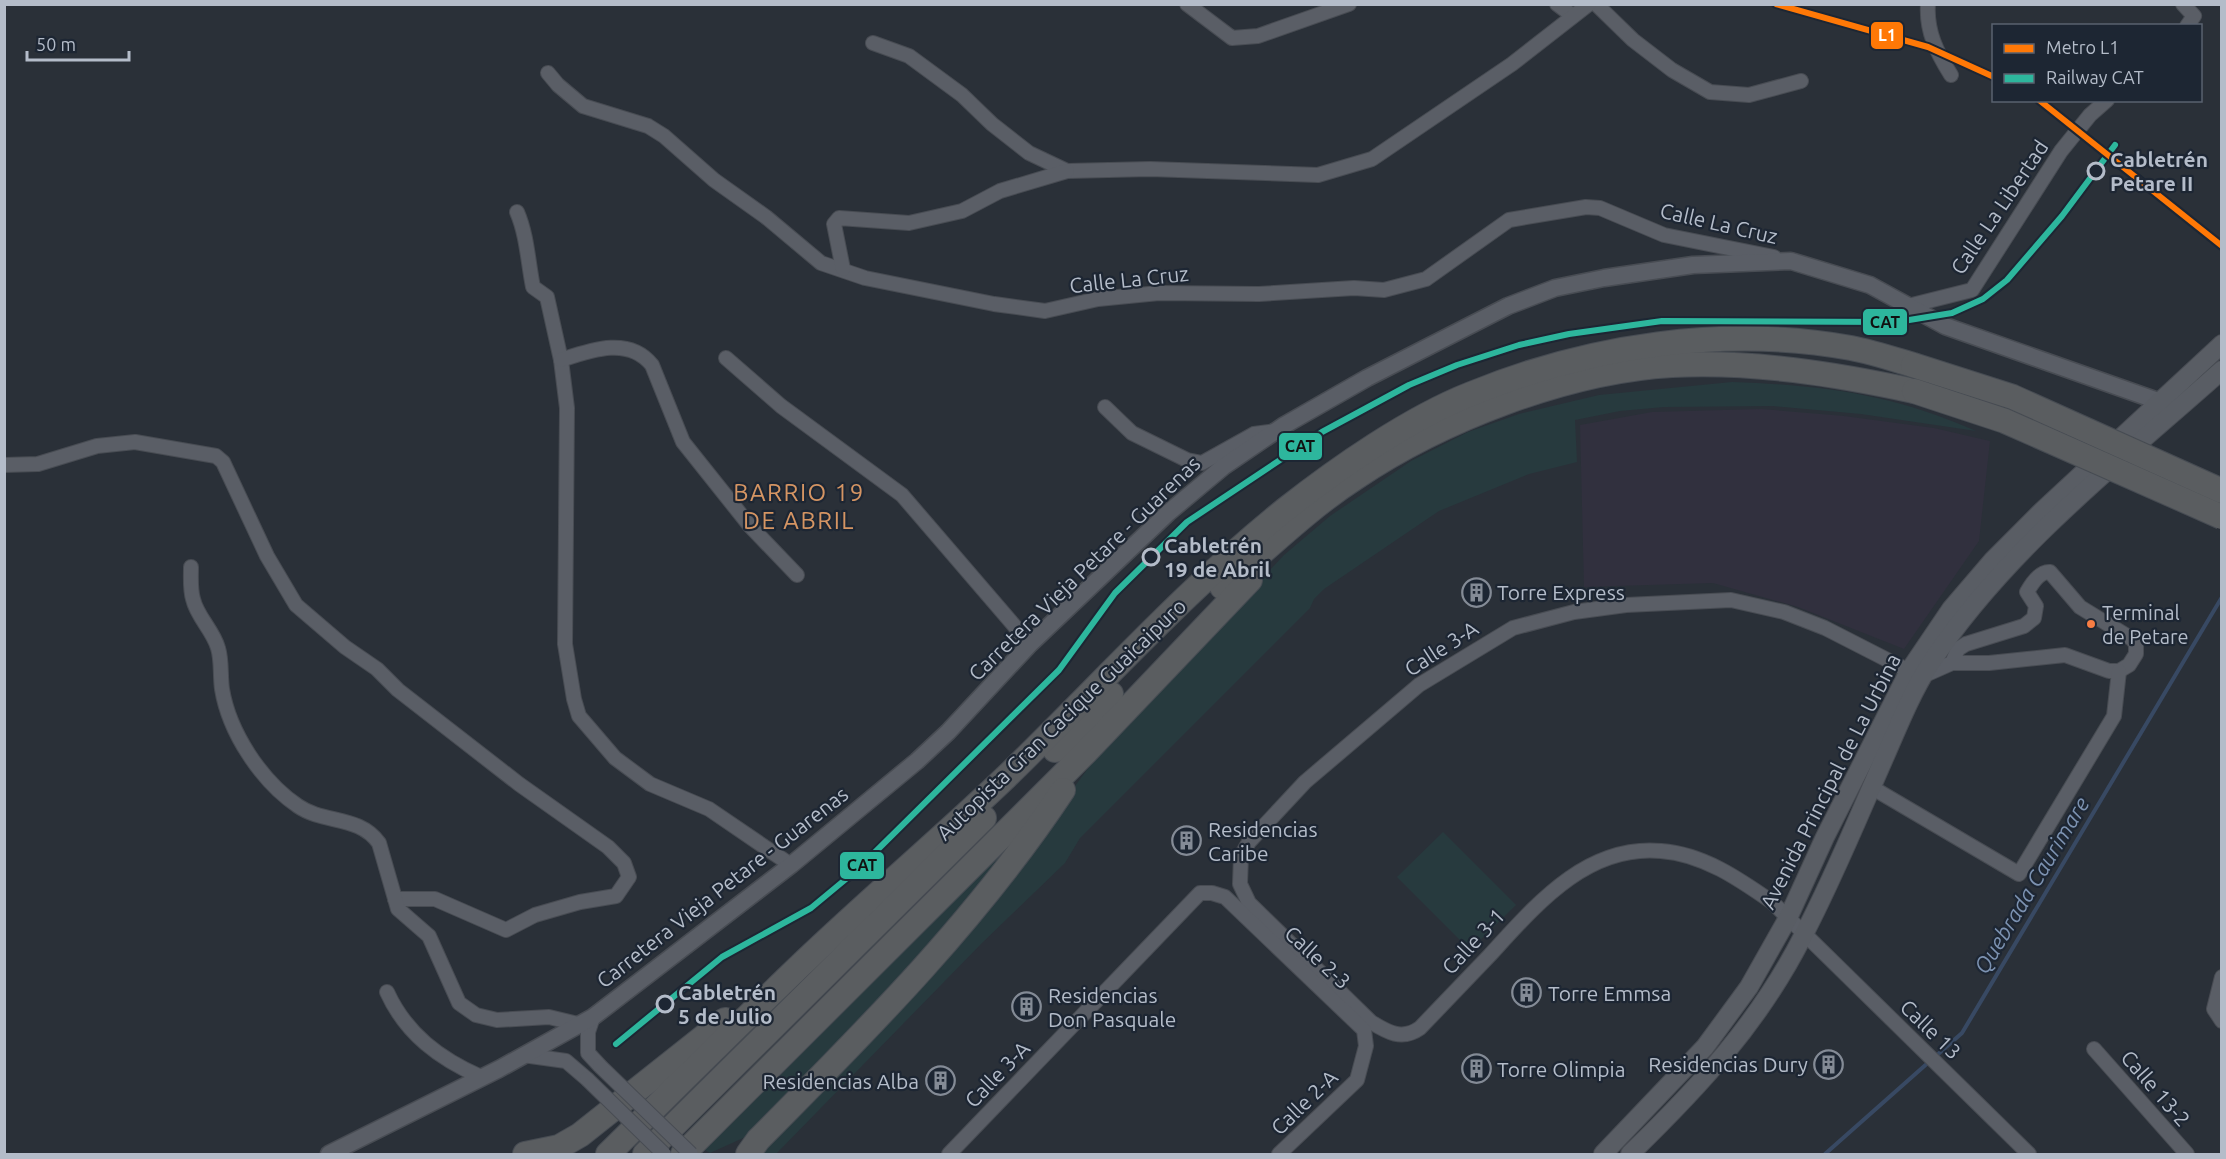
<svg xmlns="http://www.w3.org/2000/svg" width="2226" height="1159" viewBox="0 0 2226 1159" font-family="Ubuntu,sans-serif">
	<rect width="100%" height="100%" fill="#2a3038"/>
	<!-- medical -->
	<path fill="#31303e" d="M1761,409L1844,416L1934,428L1990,441L1979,541L1904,649L1798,607L1713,583L1584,587L1580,425L1652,412Z"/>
	<!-- green -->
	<g fill="#273a3e">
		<path d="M1732,382C1822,385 1892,394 1976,431L1861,414L1773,406L1664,407L1620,411L1575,420L1577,462L1529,474L1439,511L1324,589L1314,599L1310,608L1080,838L1065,863L982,943L776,1154H755L1042,831L1103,748L1284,555L1330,516L1411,461L1468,432L1519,414L1599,395Z"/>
		<path d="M1031,822L951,928L752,1134L710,1153L703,1149Z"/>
		<path d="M1443,832L1516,905L1470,950L1397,877Z"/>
	</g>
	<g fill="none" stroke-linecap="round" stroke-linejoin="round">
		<!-- stream -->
		<g stroke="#384963" stroke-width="4">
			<path d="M1936,1056L1962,1033L2222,597"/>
			<path d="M1825,1154L1930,1061"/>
		</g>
		<defs>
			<g id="minor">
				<path d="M1187,4L1232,38L1258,36L1349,4"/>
				<path d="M1557,4L1573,16"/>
				<path d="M1596,4L1633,40L1672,70L1710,92L1749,95L1801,81"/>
				<path d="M1928,4C1926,31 1937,53 1951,75"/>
				<path d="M2183,4L2194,16L2187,26"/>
				<path d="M873,43L909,56L962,95L992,124L1029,153L1067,171L1150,169L1318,175L1372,159L1512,64L1589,4"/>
				<path d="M548,73L558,85L583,106L648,126L664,136L714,180L766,217L821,263L865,278L994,304L1045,311L1098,299L1159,293L1259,294L1354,288L1384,290L1426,279L1509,220L1586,207L1600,208L1664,235L1774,257"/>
				<path d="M517,212C527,235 528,262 533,287L547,297L561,360L567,408L565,644L574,699L579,716L615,758L650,784L709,809L791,865"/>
				<path d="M843,269L834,224L839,218L909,223L962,211L1000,191L1067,171"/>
				<path d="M1908,306L1972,290L2061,151L2090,115L2107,100"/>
				<path d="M726,358L781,406L902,495L1030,644"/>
				<path d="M561,360C591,350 629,336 652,365L683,442L750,526L797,575"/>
				<path d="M1105,407L1132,433L1187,460L1202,463L1254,434L1276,431"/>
				<path d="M4,465L38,464L97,446L135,442L216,456L223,462L267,556L296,605L345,647L377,669L398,690L519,784L608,847L624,863L629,877L616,896L580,902L535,915L506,930L435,899H395"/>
				<path d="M191,567C191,577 190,589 193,599C197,617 213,630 218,648C222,661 220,675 222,689C229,732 261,781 298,806C324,824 359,815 379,843L398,909L429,936L459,1003L476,1015L497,1020L549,1017L578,1024"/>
				<path d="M1952,663L1958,649L1966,644L2024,626L2034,618L2036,606L2027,592C2032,583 2040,571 2050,572L2080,607L2132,639L2136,644V654L2129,665L2119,671H2109L2065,655L1989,663H1952L1925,675L1909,671L1825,628L1784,612L1731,600L1626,605L1574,612L1513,628L1419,685L1305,782L1249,842L1241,856L1240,884L1249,903L1371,1022C1387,1032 1402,1041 1420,1028C1443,1004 1466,980 1489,956C1535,906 1586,844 1661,851C1703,854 1739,879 1772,902L2029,1154"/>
				<path d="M1871,787L2019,874L2114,716L2119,671"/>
				<path d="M2222,977L2214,1009L2222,1021"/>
				<path d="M387,992C406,1034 440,1059 481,1077"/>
				<path d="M593,1017L588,1032V1053L600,1066"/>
				<path d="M2094,1049L2187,1154"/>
				<path d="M523,1055L566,1061L587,1079"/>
				<path d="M949,1154L1200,893H1212L1225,897L1364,1030L1366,1046L1357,1080L1279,1154"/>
			</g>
			<path id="tertiary" d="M329,1154L499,1069L593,1017L791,865L917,761L948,732L1030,644L1168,513L1223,467L1283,426L1367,378L1508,306L1555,288L1604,278L1693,265L1791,261L1870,285L1945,326L2158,401"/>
			<g id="secondary">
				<path d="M1603,1154L1705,1047L1749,987L1788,918L1825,837L1909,671L1951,609L1993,560L2043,510L2222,344"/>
				<path d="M1630,1154C1699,1087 1759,1023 1803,936C1834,877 1859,815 1886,754C1899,724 1912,692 1930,664C2006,549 2120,461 2222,370"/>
			</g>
			<g id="motorway">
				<path d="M1222,587C1266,550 1307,509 1355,478C1441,420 1567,371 1672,365C1754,361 1835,374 1914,391"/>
				<path d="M1055,750L1111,694"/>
				<path d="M525,1154L559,1147L580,1135L725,1020"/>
				<path d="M608,1154C673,1090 738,1025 804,962C870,899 940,840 1006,777C1099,687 1185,590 1286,509C1338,468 1410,418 1471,394C1588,346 1726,325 1851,348C1872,352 1893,359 1913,365"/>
				<path d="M645,1154L984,818"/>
				<path d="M683,1154L1086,752L1250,580"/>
				<path d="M748,1154L758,1140C867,1030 977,920 1063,790"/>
			</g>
		</defs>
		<!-- minor casing -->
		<use href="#minor" stroke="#484c53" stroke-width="16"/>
		<!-- tertiary casing -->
		<use href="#tertiary" stroke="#484c53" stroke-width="19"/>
		<!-- secondary casing -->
		<use href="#secondary" stroke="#484c53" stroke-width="20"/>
		<!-- motorway casing -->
		<use href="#motorway" stroke="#474c53" stroke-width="26"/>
		<!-- minor -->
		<use href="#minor" stroke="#5a5e66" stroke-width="14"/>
		<!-- tertiary -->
		<use href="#tertiary" stroke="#5a5e66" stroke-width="16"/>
		<!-- secondary -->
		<use href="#secondary" stroke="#595d64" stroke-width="18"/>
		<!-- motorway -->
		<use href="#motorway" stroke="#5a5d60" stroke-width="24"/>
		<defs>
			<g id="minor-bridge">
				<path d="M600,1066L691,1154"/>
				<path d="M587,1079L664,1154"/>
			</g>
			<g id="motorway-bridge">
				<path d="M1913,365L2013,397L2222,491"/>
				<path d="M1914,391L2005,421L2222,517"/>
			</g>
		</defs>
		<!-- minor-bridge casing -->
		<use href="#minor-bridge" stroke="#484c53" stroke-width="16" stroke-linecap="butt"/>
		<!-- motorway-bridge casing -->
		<use href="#motorway-bridge" stroke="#474c53" stroke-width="26" stroke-linecap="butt"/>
		<!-- minor-bridge -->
		<use href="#minor-bridge" stroke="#5a5e66" stroke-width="14"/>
		<!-- motorway-bridge -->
		<use href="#motorway-bridge" stroke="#5a5d60" stroke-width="24"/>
		<defs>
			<path id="rail-1" d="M616,1044L722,957L811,908L858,869L1059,670L1115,593L1187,522L1322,432L1409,385L1457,365L1519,345L1569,334L1662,321L1897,322L1952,313L1983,299L2007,280L2062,216L2115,145"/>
		</defs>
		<!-- rail-1 casing -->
		<use href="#rail-1" stroke="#1d2633" stroke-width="10"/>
		<!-- rail-1 -->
		<use href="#rail-1" stroke="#2db69d" stroke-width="6"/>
		<defs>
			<g id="metro-1">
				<path d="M1776,4L1928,47L1994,77"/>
				<path d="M2039,100L2222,246"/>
			</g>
		</defs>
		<!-- metro-1 casing -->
		<use href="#metro-1" stroke="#1d2633" stroke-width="10"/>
		<!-- metro-1 -->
		<use href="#metro-1" stroke="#ff7806" stroke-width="6"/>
	</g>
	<!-- icons -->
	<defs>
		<symbol id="building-ring" viewBox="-11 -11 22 22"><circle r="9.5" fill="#1d2633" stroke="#848b96" stroke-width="1.5"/><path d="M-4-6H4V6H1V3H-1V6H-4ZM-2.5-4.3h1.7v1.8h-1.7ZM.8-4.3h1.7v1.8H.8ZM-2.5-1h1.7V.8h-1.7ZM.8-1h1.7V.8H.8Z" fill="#848b96"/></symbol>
	</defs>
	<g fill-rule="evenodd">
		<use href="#building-ring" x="1460" y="576" width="33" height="33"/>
		<use href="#building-ring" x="1170" y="824" width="33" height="33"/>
		<use href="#building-ring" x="1510" y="976" width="33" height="33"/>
		<use href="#building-ring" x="1010" y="990" width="33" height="33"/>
		<use href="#building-ring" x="1812" y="1048" width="33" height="33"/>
		<use href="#building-ring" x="1460" y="1052" width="33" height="33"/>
		<use href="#building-ring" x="924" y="1064" width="33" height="33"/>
	</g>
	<!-- markers -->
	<g fill="#1d2633" stroke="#b4bcc9" stroke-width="3">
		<circle cx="2096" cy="171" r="8"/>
		<circle cx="1151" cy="557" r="8"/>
		<circle cx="665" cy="1004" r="8"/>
	</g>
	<circle fill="#f77d43" stroke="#1d2633" stroke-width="2" cx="2091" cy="624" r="5"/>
	<g text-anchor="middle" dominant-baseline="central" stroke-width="4.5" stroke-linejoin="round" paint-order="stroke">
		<!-- bus labels -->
		<g font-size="20" fill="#b4bcc9" stroke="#1d2633" text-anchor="start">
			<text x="2102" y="612">Terminal<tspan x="2102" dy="24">de Petare</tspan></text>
		</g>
		<!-- stop labels -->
		<g font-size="21" font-weight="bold" fill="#b4bcc9" stroke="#1d2633" text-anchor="start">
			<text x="2110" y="159">Cabletrén<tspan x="2110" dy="24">Petare II</tspan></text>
			<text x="1164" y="545">Cabletrén<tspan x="1164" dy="24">19 de Abril</tspan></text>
			<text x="678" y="992">Cabletrén<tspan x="678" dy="24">5 de Julio</tspan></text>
		</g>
		<!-- street labels -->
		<g font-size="21" fill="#b4bcc9" stroke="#1d2633">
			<text transform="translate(1999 207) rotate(-56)">Calle La Libertad</text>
			<text transform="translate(1719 223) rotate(13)">Calle La Cruz</text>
			<text transform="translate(1129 279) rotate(-6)">Calle La Cruz</text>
			<text transform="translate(1084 568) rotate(-44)">Carretera Vieja Petare - Guarenas</text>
			<text transform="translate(1441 648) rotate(-33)">Calle 3-A</text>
			<text transform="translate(1061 719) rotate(-44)">Autopista Gran Cacique Guaicaipuro</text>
			<text transform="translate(1830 781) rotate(-63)">Avenida Principal de La Urbina</text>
			<text transform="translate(722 887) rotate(-38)">Carretera Vieja Petare - Guarenas</text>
			<text transform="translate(1473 941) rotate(-47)">Calle 3-1</text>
			<text transform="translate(1318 957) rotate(43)">Calle 2-3</text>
			<text transform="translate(1931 1029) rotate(44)">Calle 13</text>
			<text transform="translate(997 1074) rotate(-46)">Calle 3-A</text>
			<text transform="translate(2156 1088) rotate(49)">Calle 13-2</text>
			<text transform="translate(1304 1102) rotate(-44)">Calle 2-A</text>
		</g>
		<!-- poi labels -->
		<g font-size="21" fill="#b4bcc9" stroke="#1d2633" text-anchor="start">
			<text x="1497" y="592">Torre Express</text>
			<text x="1208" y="829">Residencias<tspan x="1208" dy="24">Caribe</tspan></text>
			<text x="1548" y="993">Torre Emmsa</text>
			<text x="1048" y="995">Residencias<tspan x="1048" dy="24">Don Pasquale</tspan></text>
			<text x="1808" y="1064" text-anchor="end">Residencias Dury</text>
			<text x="1497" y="1069">Torre Olimpia</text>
			<text x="919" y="1081" text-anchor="end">Residencias Alba</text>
		</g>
		<!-- water labels -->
		<g font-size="22" font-style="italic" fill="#7c92b1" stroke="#1d2633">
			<text transform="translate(2031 885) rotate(-59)">Quebrada Caurimare</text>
		</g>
		<!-- quarter labels -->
		<g font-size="24" letter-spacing="1.5" fill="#d59563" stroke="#1d2633">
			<text x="799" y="492">BARRIO 19<tspan x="799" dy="28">DE ABRIL</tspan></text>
		</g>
	</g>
	<g stroke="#1d2633" stroke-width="2">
		<rect x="1870" y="21" width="34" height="29" rx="6" fill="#ff7806"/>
		<rect x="1862" y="308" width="46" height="28" rx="6" fill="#2db69d"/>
		<rect x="1278" y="432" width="45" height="29" rx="6" fill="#2db69d"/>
		<rect x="839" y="851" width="46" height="29" rx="6" fill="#2db69d"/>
	</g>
	<g font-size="16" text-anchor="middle" font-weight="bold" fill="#fff">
		<text x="1887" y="41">L1</text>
	</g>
	<g font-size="16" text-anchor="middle" font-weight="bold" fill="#111">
		<text x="1885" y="328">CAT</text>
		<text x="1300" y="452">CAT</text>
		<text x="862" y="871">CAT</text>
	</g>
	<!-- border -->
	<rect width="2226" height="1159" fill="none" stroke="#b4bcc9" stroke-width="12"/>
	<!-- legend -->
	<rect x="1992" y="24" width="210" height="78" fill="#1d2633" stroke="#59626f" stroke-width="1.5"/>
	<rect x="2004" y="44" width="30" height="9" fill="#ff7806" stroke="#59626f" stroke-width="1.5"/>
	<text x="2046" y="54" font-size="18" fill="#b4bcc9">Metro L1</text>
	<rect x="2004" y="74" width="30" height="9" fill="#2db69d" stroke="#59626f" stroke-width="1.5"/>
	<text x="2046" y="84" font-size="18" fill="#b4bcc9">Railway CAT</text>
	<!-- scale -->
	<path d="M27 51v9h102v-9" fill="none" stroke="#b4bcc9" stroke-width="3"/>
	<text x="36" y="51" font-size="18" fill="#b4bcc9" stroke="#1d2633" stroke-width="4.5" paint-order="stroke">50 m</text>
</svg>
